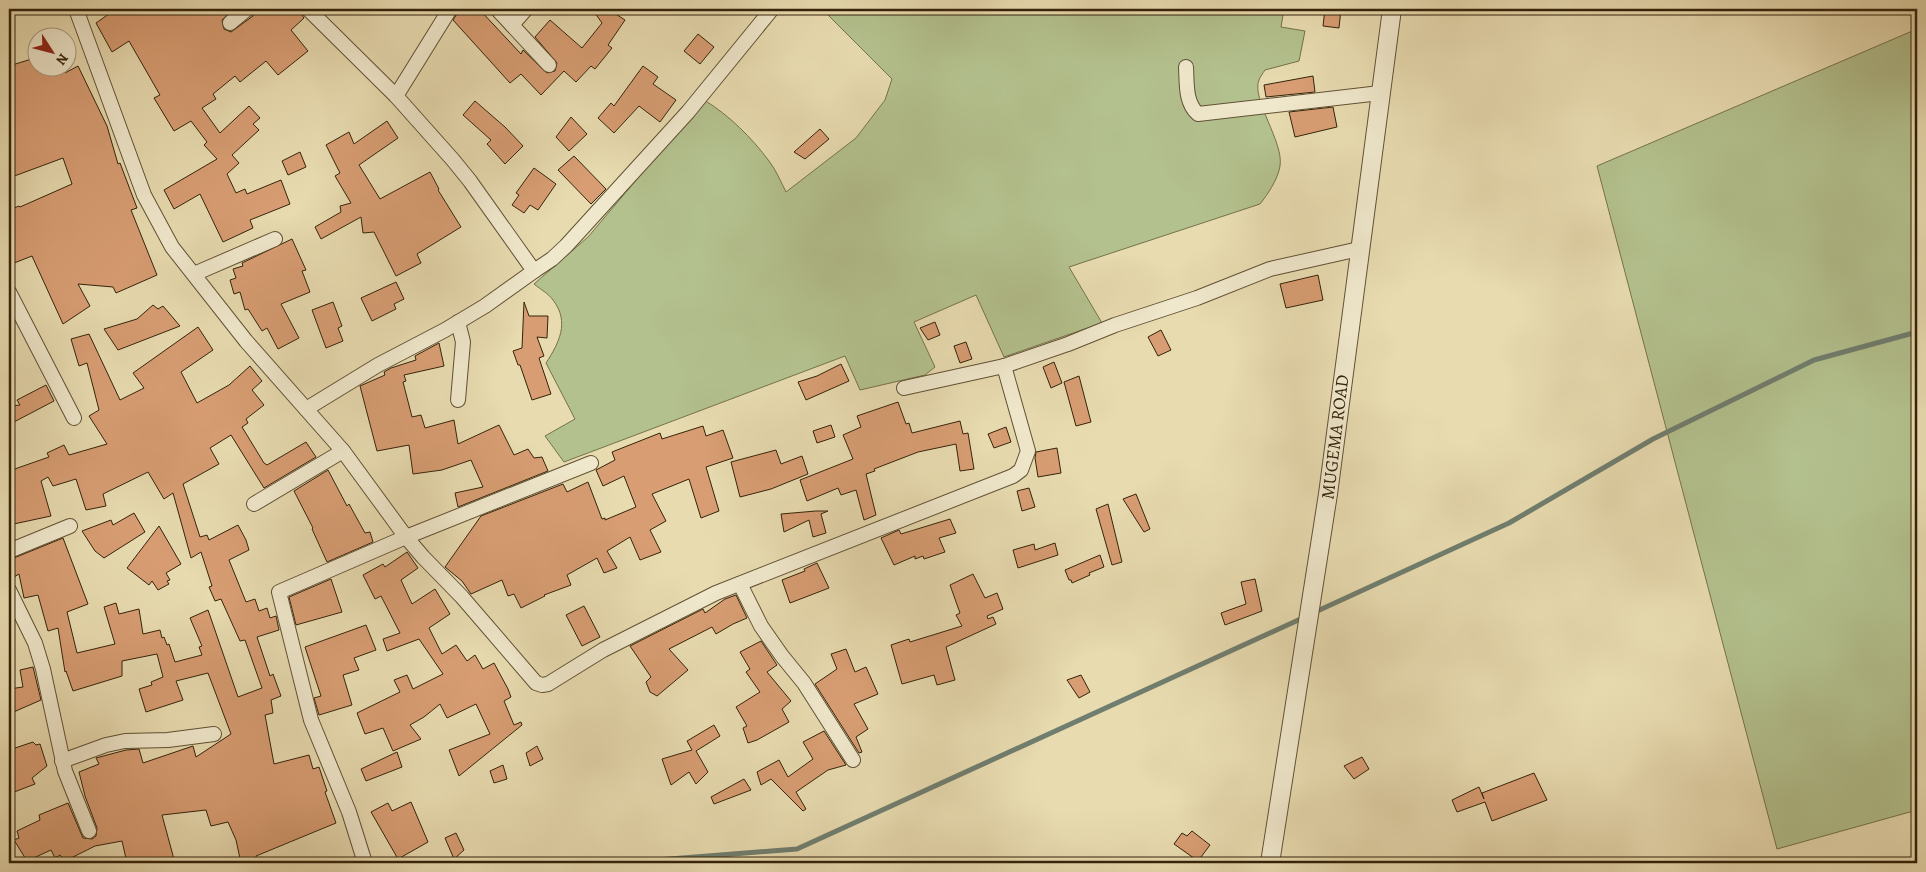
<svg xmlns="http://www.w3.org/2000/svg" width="1926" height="872" viewBox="0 0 1926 872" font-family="Alegreya,serif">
	<rect width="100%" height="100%" fill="#e8dbb0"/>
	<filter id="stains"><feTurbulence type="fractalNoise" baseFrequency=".004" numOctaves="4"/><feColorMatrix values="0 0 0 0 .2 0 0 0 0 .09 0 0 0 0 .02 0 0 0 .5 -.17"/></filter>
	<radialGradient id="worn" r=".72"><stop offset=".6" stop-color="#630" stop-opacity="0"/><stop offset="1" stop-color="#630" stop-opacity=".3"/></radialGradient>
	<!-- green -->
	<g fill="#b3c18e" stroke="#74724c">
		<path d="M822,9H1284L1281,27L1305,31L1299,61L1265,70C1263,73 1260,77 1259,80C1251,99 1284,142 1280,166C1278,179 1268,194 1260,204L1069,267L1102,323L1004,357L976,295L914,322L935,367L925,375L860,390L845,356L564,462L545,436L575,419L546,363C559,343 570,322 553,300C549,294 540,289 534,284L588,237L704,100C729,115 752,138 769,161C776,170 781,182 786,192L856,138L885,100L892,79Z"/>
		<path d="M1917,29V810L1777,849L1597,166Z"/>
	</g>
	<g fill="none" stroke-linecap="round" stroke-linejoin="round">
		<!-- stream -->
		<g stroke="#707e6f" stroke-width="5">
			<path d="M1313,613L1509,523L1653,439L1814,360L1917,332"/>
			<path d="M619,863L797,849L1305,617"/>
		</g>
	</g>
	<!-- building -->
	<g fill="#d89d73" stroke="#34230a">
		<path d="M116,9H234L222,20L224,29L231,32L253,16L256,9H296L301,14L304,18L291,30L308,51L278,75L266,61L240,82L235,76L213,94L216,99L202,108L220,133L249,106L260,118L253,124L259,130L232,155L239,163L227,174L236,193L245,189L247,194L281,180L290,204L250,220L253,228L223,242L200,194L174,209L164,190L217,159L204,145L207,142L191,121L174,131L154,98L160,95L129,41L112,52L96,23Z"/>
		<path d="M460,9H479L521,54L523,50L547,73L555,71L557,63L535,37L550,20L582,48L602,23L592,9H608L625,20L608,45L612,48L595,69L591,66L576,82L564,71L541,95L521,74L510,83L453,20Z"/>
		<path d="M1325,9H1341L1339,28L1323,26Z"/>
		<path d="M698,34L714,47L700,64L684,51Z"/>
		<path d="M38,57V68H62L65,73L78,66L107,126L118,164L120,163L137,208L131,210L157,275L116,293L113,287L78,284L90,306L63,324L32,256L9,265V210L19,206L20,207L72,184L63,158L9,178V66Z"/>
		<path d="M643,66L658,77L653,84L676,100L660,122L639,106L614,133L598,118L611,103L614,106Z"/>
		<path d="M1313,76L1315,92L1266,97L1264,85Z"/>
		<path d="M475,101L505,127L523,146L505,164L487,144L491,140L463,115Z"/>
		<path d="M1333,107L1337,127L1295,137L1289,112Z"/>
		<path d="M571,117L587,134L569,151L556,137Z"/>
		<path d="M387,121L398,138L359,165L380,199L430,172L439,189L438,190L461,227L417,254L421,263L396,276L374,232L363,233L361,217L321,239L315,227L341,212L340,206L351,203L335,176L340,173L326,145L349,132L354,144Z"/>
		<path d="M820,129L829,139L805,159L794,152Z"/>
		<path d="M300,152L306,167L288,175L282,161Z"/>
		<path d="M574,156L606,189L591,204L558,170Z"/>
		<path d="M534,168L556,184L538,210L530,205L524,213L512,205L519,195L516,193Z"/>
		<path d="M292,239L306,270L302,271L310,292L281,304L299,338L278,349L267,328L262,331L248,309L245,310L240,292L234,294L230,280L236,278L233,269L243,266L242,263Z"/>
		<path d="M1318,275L1323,300L1286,308L1280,284Z"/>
		<path d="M396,282L404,299L394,304L396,309L372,321L361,298Z"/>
		<path d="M333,302L342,326L338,328L343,341L326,348L312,310Z"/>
		<path d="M524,302L529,316H548L547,338L537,337L544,356L539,358L551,394L532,400L520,365H518L513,351L522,348Z"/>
		<path d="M153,305L158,309L163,306L180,326L118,350L104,329L137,319Z"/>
		<path d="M935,322L940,335L928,340L920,328Z"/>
		<path d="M198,327L213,350L181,372L197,403L229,385L250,366L262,381L252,390L264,405L246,419L248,423L242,427L264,463L267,465L306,442L316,457L264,488L231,435L210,448L219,464L183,484L200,537L207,535L209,540L238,525L246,540L249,550L229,560L246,602L255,599L259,611L267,608L270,618L276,616L279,630L257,637L270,676L273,674L281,696L271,700L273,713L265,715L274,764L309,755L313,769L319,767L327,791L325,792L336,823L256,856L257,861L241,863L236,840L228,822L211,826L206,810L162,815L175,863H127L122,841L95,846L65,861L60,855L55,858L51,850L27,861L14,840L19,838L17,831L40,820L39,815L68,803L83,838L92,839L96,836L97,828L85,796L79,772L99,764L96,758L126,750L139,749L143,763L193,746L196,757L231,734L208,673L176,681L183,700L146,712L139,689L152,685L151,682L163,677L157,654L122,661V676L73,691L66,671L65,672L58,628L48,631L38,595L24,598L19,574L9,580V560L63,538L88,604L67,612L77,653L115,644L104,607L116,603L119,614L139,609L143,634L160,630L162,638L164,637L167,645L169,644L175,662L202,655L199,647L202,646L190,618L208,610L238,697L262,688L245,640L240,641L221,599L215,601L209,587L212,586L201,552L191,558L173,493L164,499L148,472L103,494L106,506L86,510L76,479L53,486L48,477L41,481L51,516L9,525V471L49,457L47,453L64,445L69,455L107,444L89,416L99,410L87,363L79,366L71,339L89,334L120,400L144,388L133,373Z"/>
		<path d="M1161,330L1171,350L1158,356L1148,337Z"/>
		<path d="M966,342L972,359L960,363L954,346Z"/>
		<path d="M439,343L444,366L404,375L406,381L403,382L412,417L421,415L425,428L454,420L458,444L499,425L514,455L528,449L534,458L542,457L548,471L458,507L455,493L483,487L471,460L442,470L413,474L409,445L377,451L360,386L385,375L384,372L391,368L416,360L415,356Z"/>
		<path d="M1054,362L1062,383L1051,388L1043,367Z"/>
		<path d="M841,364L849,381L806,400L798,382L817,376Z"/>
		<path d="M1079,376L1091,422L1076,426L1064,382Z"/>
		<path d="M46,385L54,401L12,423L11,406L20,405L17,400Z"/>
		<path d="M898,402L906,424L909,423L912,433L960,421L963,434L968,433L974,469L960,471L956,444L918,452L874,469L875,471L866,474L876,515L864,520L856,490L841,495L838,488L807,501L800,480L853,459L843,435L861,427L857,416Z"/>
		<path d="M831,425L835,437L817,443L813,431Z"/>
		<path d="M703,426L706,436L723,430L733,458L706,467L719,511L701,518L689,479L652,494L666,521L650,530L661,552L640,560L630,537L607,551L617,568L604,573L597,558L567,575L571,585L544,595L545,596L521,608L514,594L508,596L502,580L471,594L462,581L445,567L481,516L563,484L567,492L588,482L602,519L605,518V520L636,507L624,476L603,486L596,470L615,460L612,452L660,433L662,439Z"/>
		<path d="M1006,427L1011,442L994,448L988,434Z"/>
		<path d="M1057,448L1061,473L1038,477L1035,458L1036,452Z"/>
		<path d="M776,450L781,464L802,456L808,474L771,489L740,497L731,462Z"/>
		<path d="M328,470L347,506L349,504L365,533L370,532L373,542L327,562L312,529L313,528L294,491Z"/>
		<path d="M1029,488L1035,507L1022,511L1017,491Z"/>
		<path d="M1136,494L1150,529L1144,532L1123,499Z"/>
		<path d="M1108,504L1122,562L1112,565L1096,509Z"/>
		<path d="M816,511H828L821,514L826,533L813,537L809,520L784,532L781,514Z"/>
		<path d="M134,513L145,532L104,558L95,551L82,531L111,520L113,525Z"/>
		<path d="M950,519L956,533L939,538L945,552L924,559L923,556L915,559V556L894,565L881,538L899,530L901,534Z"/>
		<path d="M159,526L181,564L166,573L170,580L167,581L169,584L158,590L152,581L149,585L127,568Z"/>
		<path d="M1055,543L1058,555L1018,568L1013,550L1034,544L1035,550Z"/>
		<path d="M407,552L418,568L401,580L412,604L435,589L450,614L429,628L442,654L456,645L467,661L475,655L483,669L494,663L508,689L511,697L504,701L514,725L521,722L522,725L459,776L449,750L490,734L476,704L447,718L440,704L424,717L410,725L421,739L393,751L383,728L365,734L357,713L400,692L394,680L407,675L413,689L443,674L419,639L387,651L383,639L400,633L381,596L375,599L363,575L383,564L385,567Z"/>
		<path d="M1100,555L1104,567L1089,573L1090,575L1072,583L1071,580H1069L1065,570Z"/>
		<path d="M817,563L829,588L790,603L782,580L805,571L804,569Z"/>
		<path d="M973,574L985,598L997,593L1003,609L987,616L988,619L993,617L996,624L946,647L955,680L937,685L934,675L902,684L891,645L909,639L910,642L962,626L956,615L960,613L950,585Z"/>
		<path d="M331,579L342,612L296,625L289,597Z"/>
		<path d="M1255,579L1262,611L1225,625L1221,613L1246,604L1241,582Z"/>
		<path d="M736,595L747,618L733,624L716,634L712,627L669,649L688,670L657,696L650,692L646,682L651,677L630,646L703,609L705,613L725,599Z"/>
		<path d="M584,606L600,637L582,646L566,615Z"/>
		<path d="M366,625L376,650L354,658L359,670L343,675L352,705L319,715L314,698L321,696L305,647Z"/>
		<path d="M761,641L777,665L767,672L791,701L782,709L789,722L757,740L748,743L743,728L747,726L736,707L760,692L746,672L750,669L740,652Z"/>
		<path d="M846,649L855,672L866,667L878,694L854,704L868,729L856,737L862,752L859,753L815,684L837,669L831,654Z"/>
		<path d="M33,667L41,700L9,714V689L23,687L20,670Z"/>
		<path d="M1081,675L1090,692L1079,698L1067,680Z"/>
		<path d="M714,725L720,736L696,751L708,772L696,784L689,772L671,785L662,759L692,750L687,741Z"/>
		<path d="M824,731L846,765L828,770L796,792L806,809L803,811L771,779L761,785L757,772L779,760L788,777L813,759L803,742Z"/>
		<path d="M33,742L36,745L40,744L47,766L32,778L35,784L9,794V750Z"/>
		<path d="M537,746L543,759L530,766L526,753Z"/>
		<path d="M397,752L402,767L366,781L361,769Z"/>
		<path d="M1362,757L1369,769L1354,779L1344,766Z"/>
		<path d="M503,765L507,779L494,783L490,771Z"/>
		<path d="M1534,773L1547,800L1492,821L1485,802L1457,812L1452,800L1479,787L1484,799L1482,793Z"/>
		<path d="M744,779L751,790L714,804L711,797Z"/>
		<path d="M411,802L428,842L398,859L371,812L388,803L392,811Z"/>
		<path d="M1192,831L1210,845L1198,861L1174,844L1182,833L1187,836Z"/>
		<path d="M456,833L464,850L454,859L445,838Z"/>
	</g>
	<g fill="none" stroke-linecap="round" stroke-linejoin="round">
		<defs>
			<g id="minor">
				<path d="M76,9L144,195L172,247L246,341L343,451L406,537L423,557L462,597L536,683L542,685L548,684L603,650L716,593L1013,476L1021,470L1028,451L1004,366"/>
				<path d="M497,9L549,65"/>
				<path d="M230,23L247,9"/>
				<path d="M512,25L526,9"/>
				<path d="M1186,67C1187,83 1185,103 1198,114L1380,93"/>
				<path d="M396,96L450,9"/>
				<path d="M534,271L552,259L566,246L688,112L772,9"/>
				<path d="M194,274L275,239"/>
				<path d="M9,292L74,418"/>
				<path d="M904,388L1004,366L1068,344L1115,325L1197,298L1270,269L1359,249"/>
				<path d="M458,400L463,342L458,322"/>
				<path d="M306,409L378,365L445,330L485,306L534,271L470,181L453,160L396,96L308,9"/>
				<path d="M254,504L343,451"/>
				<path d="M9,551L70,526"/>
				<path d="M740,584L761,626L782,656L804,683L853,760"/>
				<path d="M9,590L35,643L43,669L65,771L89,831"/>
				<path d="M62,761L106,745L125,741L168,740L214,734"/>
				<path d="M365,863L349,812L311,720L279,592L406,537L591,463"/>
			</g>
			<path id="tertiary" d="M1270,863L1328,494L1392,9"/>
		</defs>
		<!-- minor casing -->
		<use href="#minor" stroke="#615134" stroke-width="16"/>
		<!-- tertiary casing -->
		<use href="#tertiary" stroke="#615134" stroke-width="20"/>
		<!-- minor -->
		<use href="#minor" stroke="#f0e8cc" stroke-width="14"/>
		<!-- tertiary -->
		<use href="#tertiary" stroke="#f0e8cc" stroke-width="18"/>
	</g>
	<g text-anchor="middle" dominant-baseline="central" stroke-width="4" stroke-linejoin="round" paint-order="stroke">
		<!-- street labels -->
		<g font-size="18" fill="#34230a" stroke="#f0e8cc">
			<text transform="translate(1335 437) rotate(-83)">MUGEMA ROAD</text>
		</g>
	</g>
	<!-- margin -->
	<rect width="1926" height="872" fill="none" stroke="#e8dbb0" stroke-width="30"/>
	<rect x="10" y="10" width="1906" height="852" fill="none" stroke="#34230a" stroke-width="2.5"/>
	<rect x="15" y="15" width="1896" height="842" fill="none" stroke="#34230a"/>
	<!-- north arrow -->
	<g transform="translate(52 52) rotate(126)"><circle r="24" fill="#f0e8cc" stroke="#a5997e"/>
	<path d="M0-4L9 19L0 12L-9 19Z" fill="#8f2418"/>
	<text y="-8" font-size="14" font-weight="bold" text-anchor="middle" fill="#34230a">N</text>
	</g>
	<rect width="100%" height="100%" filter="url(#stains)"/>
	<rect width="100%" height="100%" fill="url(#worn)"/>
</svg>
